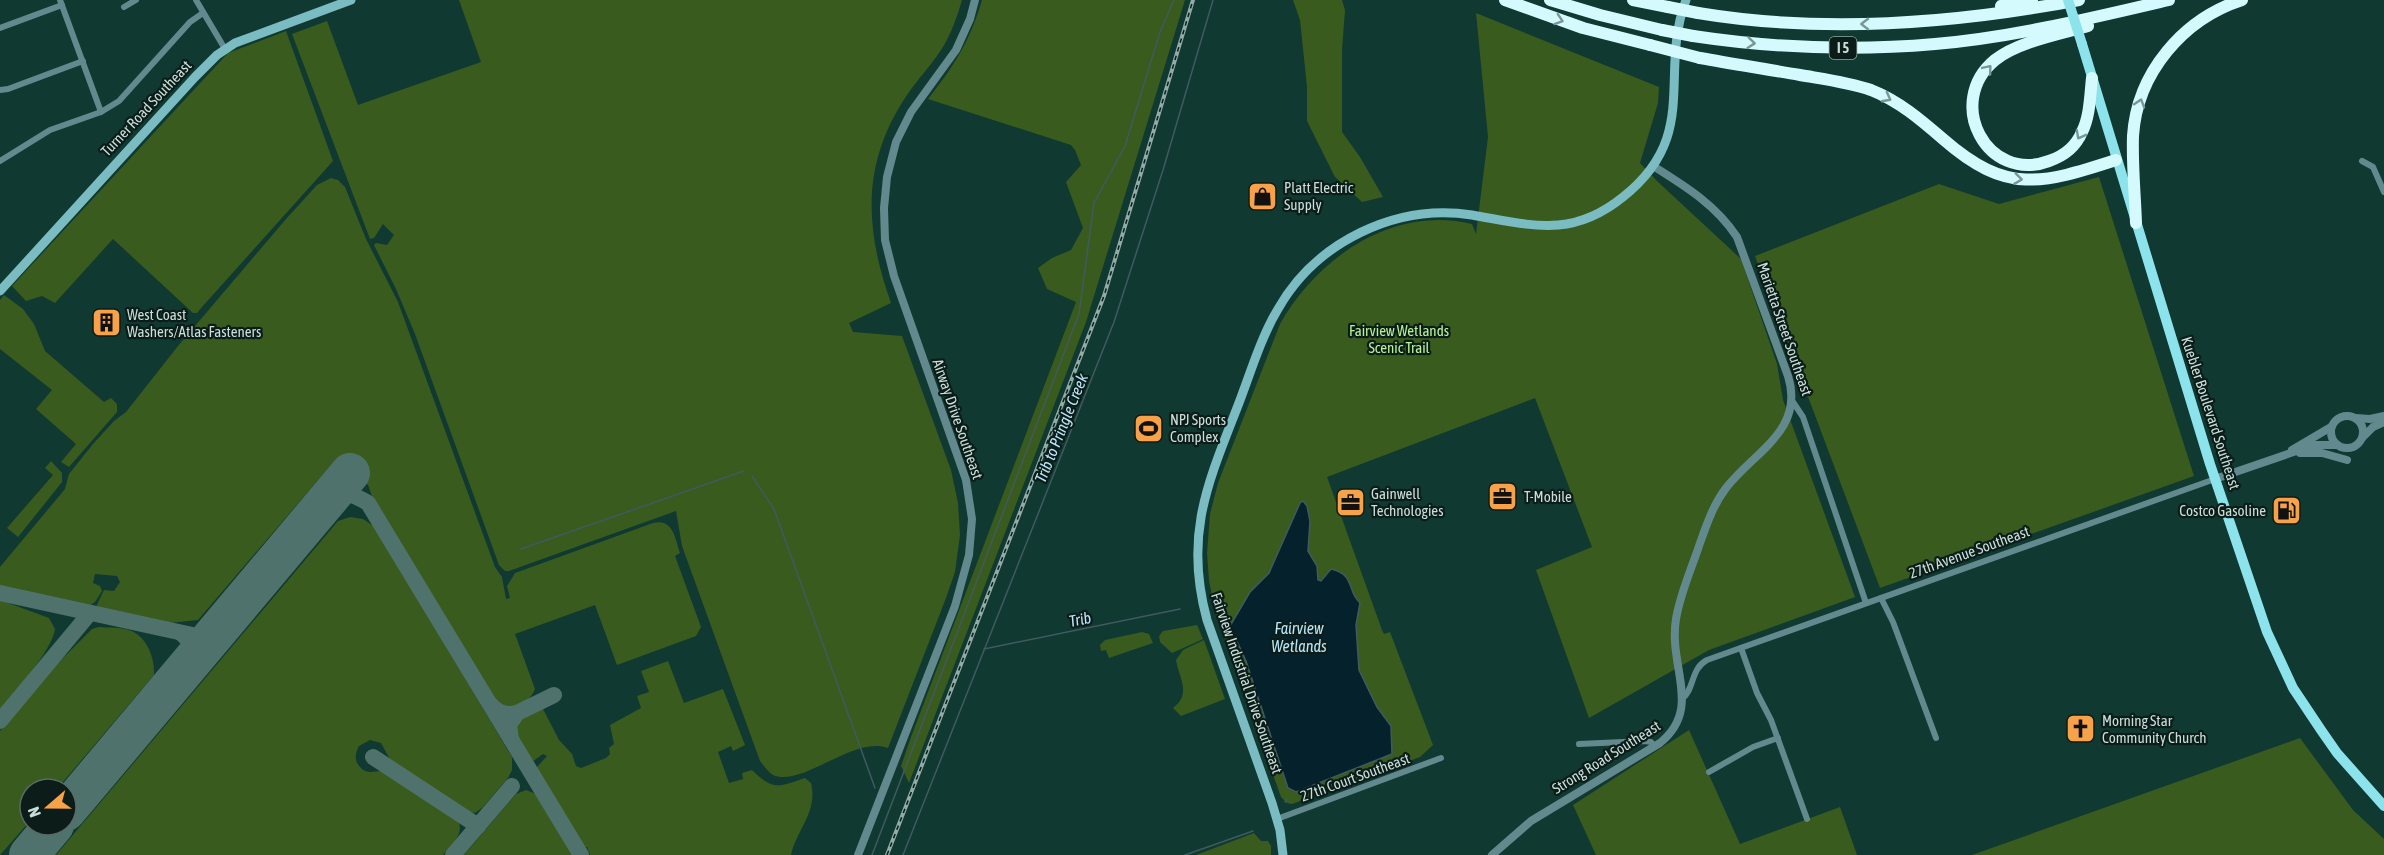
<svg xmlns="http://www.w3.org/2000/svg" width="2384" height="855" viewBox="0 0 2384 855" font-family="'Asap Condensed',sans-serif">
	<rect width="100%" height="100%" fill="#103932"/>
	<!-- green -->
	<g fill="#395b1e">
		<path d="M459,0H962C957,17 951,35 941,50C930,67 916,81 905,98C861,165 865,230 891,303L849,323L853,332L902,336L951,470L958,503L960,535L955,572L946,598L888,748C854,735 802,788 773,775C768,772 764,766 760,761L682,546L676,511L509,571H505L499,565L415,334L396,289L374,245L376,243L387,245L394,235L383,224L374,238L370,239L292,34L327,21L358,105L481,62Z"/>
		<path d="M982,0H1185L1086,322L909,783L901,766L911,737L1076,302L1047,289L1038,268L1052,258L1071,250L1083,228L1066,182L1081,165L1075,150L1071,145L928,99C954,66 970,41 982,0Z"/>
		<path d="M1293,0H1342L1345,10L1342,50V132L1360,157L1383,197L1362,202L1335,177L1307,121V87L1300,20Z"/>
		<path d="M1476,13L1659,87L1658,103L1640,163L1657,181L1741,259L1777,364L1783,400L1855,597L1709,650L1589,718L1536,570L1592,547L1535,398L1327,477L1382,630L1384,634L1390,632L1433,745L1420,757L1292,804L1287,803L1281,797L1216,614L1209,581L1207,553L1210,514L1218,483L1280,324C1317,258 1393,205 1472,224L1476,234L1488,137Z"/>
		<path d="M286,31L333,161L202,307L197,313H193L113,239L55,303L42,296L26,301L12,286L228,53Z"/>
		<path d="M2099,177L2194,476L1880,588L1755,256L1939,184L1999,204Z"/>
		<path d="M331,178L338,180L345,187L366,239L398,302L495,567L502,577L506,599L510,598L507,586L515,573L653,523C673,518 675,538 680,553L675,556L701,627L696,636L617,665L595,605L515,634L535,689C530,704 507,714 495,701L372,496L368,485L336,459L198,620L169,623L96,607L104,590L114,591L120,582L117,576L95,574L93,583L100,586L102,591L95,602L89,606L0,586V567L65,489L69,474L93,444L114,421L126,412L178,346L286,219L317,185Z"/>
		<path d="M4,295L23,309L34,324L45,351L104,402L111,398L117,404V412L69,467L61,462L76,444L36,409L52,390L0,349V300Z"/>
		<path d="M51,461L62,473V482L18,537L7,528L53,475L45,468Z"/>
		<path d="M350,517L363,519L375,527L512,757V770L508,778L483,807L475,813L464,811L392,763L381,743L370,740L359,746C355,753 354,761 360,767C369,777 377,768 387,772C401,778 446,808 457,819C466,833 452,844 443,855H56L338,521Z"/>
		<path d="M0,600L49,618L55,629C52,651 15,691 0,709Z"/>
		<path d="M1197,625L1203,639L1199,641L1172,653L1160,642L1159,636L1163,631Z"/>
		<path d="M99,627C109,628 120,627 129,630C147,636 155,658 154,675L57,789H30V821L0,855V731L55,666L92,629Z"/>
		<path d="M1142,632L1149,634L1153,643L1109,658L1106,650L1101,651L1100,645L1105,640Z"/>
		<path d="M1204,640L1225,699L1181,716L1173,708C1192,694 1179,678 1176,660L1183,650Z"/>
		<path d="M668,661L684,703L723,689L745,745L733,751L731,746L718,752L729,783L743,779L742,773L752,770C774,791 778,787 805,778L811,783C818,812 797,829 791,855H590L587,847H583L536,768L547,756L543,754L532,762C515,733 505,724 542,707L559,740L572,754L576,766L581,768L606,758L610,754L609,748L614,744L610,725L641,708L637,696L649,692L641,671Z"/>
		<path d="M1689,730L1740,844L1840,807L1857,855H1596L1573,805Z"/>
		<path d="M2300,738L2353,810L2384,839V855H1972Z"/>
		<path d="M526,790L536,794L572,855H464L516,794Z"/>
		<path d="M1254,833L1261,841H1268L1271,846V855H1196Z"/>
	</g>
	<!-- water -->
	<path fill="#05212c" stroke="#405a60" stroke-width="1.5" d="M1303,501L1307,506L1310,521L1308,551L1317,566L1318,580L1321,581L1331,569C1356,575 1346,590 1360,603L1356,625L1359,670L1377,707L1391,726L1392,754L1296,792L1288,788L1246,661L1230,626L1250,592L1269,573L1300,503Z"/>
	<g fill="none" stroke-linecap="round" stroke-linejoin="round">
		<!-- stream -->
		<g stroke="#405a60" stroke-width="1.5">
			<path d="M752,476L774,509L875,788"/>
			<path d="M521,549L744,471"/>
			<path d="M984,649L1180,609"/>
			<path d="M1285,802L1287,799"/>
			<path d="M872,855L1079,314L1094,203L1125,146L1160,32L1174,0"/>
			<path d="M903,855L1114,322L1163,170L1213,0"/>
			<path d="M1185,855L1253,831"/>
		</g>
		<!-- taxiway -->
		<g stroke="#50726c" stroke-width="16">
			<path d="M328,499C346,491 351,493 368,503L581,855"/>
			<path d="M0,593L197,636L210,635L218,630"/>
			<path d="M181,633C192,642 194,651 189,665"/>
			<path d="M491,705C498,713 506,716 517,713L509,725L511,739"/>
			<path d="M517,713L554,695"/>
			<path d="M0,721L90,613"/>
			<path d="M373,757L478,826"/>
			<path d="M453,855L512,786"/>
		</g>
		<!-- runway -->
		<g stroke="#50726c" stroke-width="40">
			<path d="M66,811L350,473"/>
			<path d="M29,855L54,825"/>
		</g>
		<!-- minor -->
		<g stroke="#628a8e" stroke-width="6">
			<path d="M196,0L225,49"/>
			<path d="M124,7L136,0"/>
			<path d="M0,28L62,5"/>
			<path d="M0,90L8,89L83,61"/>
			<path d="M101,112L119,101L190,22L203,13"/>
			<path d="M0,161L50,130L101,112L60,0"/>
			<path d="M2362,161L2373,167L2384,192"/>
			<path d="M1793,402L1803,417L1866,603"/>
			<path d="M1881,598L1893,622L1936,738"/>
			<path d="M1741,648L1757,693L1771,720L1807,819"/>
			<path d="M1682,699C1695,689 1690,669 1707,660L2215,479"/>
			<path d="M1579,744L1645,741L1651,742L1654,746"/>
			<path d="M1709,772L1753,747L1778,738"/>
			<path d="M1277,819L1441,758"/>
		</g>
		<!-- tertiary -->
		<g stroke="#628a8e" stroke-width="8">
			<circle cx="2347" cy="432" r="16"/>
			<path d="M2356,418L2370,419L2384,416"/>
			<path d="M2362,438L2373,427L2384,422"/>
			<path d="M2292,450L2331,427"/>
			<path d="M2300,453H2322L2347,460"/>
			<path d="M2215,479L2314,445H2337"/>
			<path d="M858,855L955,606L969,555L972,519L966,480L894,276L885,240L884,208L887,177L896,142L911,112L956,50L970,19L975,0"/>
			<path d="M1492,855L1531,821L1660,743C1703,708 1668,667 1676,619C1680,594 1691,570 1699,546C1706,526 1713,505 1726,488C1755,451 1805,430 1788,376L1737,237C1716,205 1685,186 1653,166"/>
		</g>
		<!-- secondary -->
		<g stroke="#7abcc2" stroke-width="9">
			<path d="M0,291L195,77L217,55L235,43L351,0"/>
			<path d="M1283,855L1280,830L1272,803L1207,620C1184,536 1207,485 1237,408C1250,375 1260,339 1278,309C1316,242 1396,203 1472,215C1531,225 1571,239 1623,197C1701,135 1658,75 1686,0"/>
		</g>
		<!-- primary -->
		<path stroke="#8ce3eb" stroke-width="10" d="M2082,44L2210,464L2267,632L2293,688L2321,730L2337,753L2384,806"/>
		<!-- motorway -->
		<g stroke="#d4fafe" stroke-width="12">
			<path d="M1505,0L1583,28L1650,45"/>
			<path d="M1550,0L1600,15L1662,30"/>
			<path d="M1633,0L1668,7"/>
			<path d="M2001,6L2032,0"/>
			<path d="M1698,13C1825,34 1954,24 2079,0"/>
			<path d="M2088,26C2060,34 2017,42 1995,60C1944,102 1987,184 2049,161C2064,156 2076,146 2082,132C2090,116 2090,96 2092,78"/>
			<path d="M1693,36C1773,48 1855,51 1935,44C2014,37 2092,18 2169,0"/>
			<path d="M1700,58C1733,64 1766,69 1800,75C1823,79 1848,82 1871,90C1899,101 1921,120 1943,139C2007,195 2042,184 2116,160"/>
			<path d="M2136,223C2135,194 2132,165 2133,136C2137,73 2183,19 2242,0"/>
		</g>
		<defs>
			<path id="rail" d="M887,855L1104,296L1193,0"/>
		</defs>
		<!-- rail casing -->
		<use href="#rail" stroke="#91aca7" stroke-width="4"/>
		<!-- rail -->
		<use href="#rail" stroke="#0c1d19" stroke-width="1.5" stroke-dasharray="4.5" stroke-linecap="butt"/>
		<!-- primary-bridge -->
		<path stroke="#8ce3eb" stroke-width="10" d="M2068,0L2082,44"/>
		<!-- motorway-bridge -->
		<g stroke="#d4fafe" stroke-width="12">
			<path d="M1668,7L1698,13"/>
			<path d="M1662,30L1693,36"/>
			<path d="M1650,45L1700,58"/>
		</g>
	</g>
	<!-- one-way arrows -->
	<defs><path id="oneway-chevron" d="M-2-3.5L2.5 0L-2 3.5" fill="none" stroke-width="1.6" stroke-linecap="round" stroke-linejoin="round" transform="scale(1.5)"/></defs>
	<g stroke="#7a9797">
		<use href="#oneway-chevron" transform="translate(1559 20) rotate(18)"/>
		<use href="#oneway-chevron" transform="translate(1865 24) rotate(180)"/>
		<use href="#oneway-chevron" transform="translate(1751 43) rotate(6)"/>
		<use href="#oneway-chevron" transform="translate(1988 69) rotate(-50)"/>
		<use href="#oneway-chevron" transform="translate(1887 98) rotate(28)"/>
		<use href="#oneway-chevron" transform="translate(2140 103) rotate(-73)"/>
		<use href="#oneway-chevron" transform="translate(2080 135) rotate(118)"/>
		<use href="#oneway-chevron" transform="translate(2018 179) rotate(7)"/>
	</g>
	<!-- icons -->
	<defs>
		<symbol id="shop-square" viewBox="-11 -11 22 22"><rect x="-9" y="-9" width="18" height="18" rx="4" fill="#f7a149" stroke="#0c1d19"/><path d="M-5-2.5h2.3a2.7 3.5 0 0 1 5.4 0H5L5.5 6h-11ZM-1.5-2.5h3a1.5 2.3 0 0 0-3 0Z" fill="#111"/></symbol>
		<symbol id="building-square" viewBox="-11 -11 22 22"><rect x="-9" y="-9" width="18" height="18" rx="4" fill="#f7a149" stroke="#0c1d19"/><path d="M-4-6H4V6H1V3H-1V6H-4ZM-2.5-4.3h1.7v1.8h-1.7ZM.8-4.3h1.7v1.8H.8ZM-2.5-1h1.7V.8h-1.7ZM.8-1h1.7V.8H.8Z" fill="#111"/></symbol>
		<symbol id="stadium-square" viewBox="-11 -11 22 22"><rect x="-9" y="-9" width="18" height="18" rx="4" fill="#f7a149" stroke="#0c1d19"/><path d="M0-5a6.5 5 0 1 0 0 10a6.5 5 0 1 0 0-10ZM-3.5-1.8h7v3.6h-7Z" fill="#111"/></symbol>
		<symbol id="office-square" viewBox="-11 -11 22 22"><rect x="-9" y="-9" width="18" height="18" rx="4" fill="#f7a149" stroke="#0c1d19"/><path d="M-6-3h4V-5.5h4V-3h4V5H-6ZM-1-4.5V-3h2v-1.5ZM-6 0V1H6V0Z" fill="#111"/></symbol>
		<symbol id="fuel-square" viewBox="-11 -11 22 22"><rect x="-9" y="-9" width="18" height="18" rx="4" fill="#f7a149" stroke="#0c1d19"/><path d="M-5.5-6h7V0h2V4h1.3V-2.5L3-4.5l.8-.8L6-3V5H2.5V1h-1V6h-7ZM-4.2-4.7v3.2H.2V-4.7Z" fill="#111"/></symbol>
		<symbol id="church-square" viewBox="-11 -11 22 22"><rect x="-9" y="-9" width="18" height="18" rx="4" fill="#f7a149" stroke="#0c1d19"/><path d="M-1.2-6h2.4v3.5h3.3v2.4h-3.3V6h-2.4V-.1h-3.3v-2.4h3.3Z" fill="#111"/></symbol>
	</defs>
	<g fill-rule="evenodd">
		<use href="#shop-square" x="1246" y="180" width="33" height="33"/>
		<use href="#building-square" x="90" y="306" width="33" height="33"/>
		<use href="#stadium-square" x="1132" y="412" width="33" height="33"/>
		<use href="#office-square" x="1486" y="480" width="33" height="33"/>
		<use href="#office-square" x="1334" y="486" width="33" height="33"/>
		<use href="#fuel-square" x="2270" y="494" width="33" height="33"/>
		<use href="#church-square" x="2064" y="712" width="33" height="33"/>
	</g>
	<g text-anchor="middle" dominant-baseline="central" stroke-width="4.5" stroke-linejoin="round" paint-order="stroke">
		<!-- shield labels -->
		<rect fill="#0c1d19" stroke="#91a5a0" stroke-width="1.5" x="1829.5" y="37" width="27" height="22" rx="4.5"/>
		<g font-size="14" font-weight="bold" fill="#cadfda">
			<text x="1843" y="48">I 5</text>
		</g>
		<!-- street labels -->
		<g font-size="15" fill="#cadfda" stroke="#0c1d19">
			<text transform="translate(146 108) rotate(-47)">Turner Road Southeast</text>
			<text transform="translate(1785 329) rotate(71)">Marietta Street Southeast</text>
			<text transform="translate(2211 413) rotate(72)">Kuebler Boulevard Southeast</text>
			<text transform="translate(958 419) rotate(71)">Airway Drive Southeast</text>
			<text transform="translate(1969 552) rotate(-20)">27th Avenue Southeast</text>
			<text transform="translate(1247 683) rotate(71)">Fairview Industrial Drive Southeast</text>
			<text transform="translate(1606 757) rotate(-32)">Strong Road Southeast</text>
			<text transform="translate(1355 777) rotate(-20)">27th Court Southeast</text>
		</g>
		<!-- poi labels -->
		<g font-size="15" fill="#cadfda" stroke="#0c1d19" text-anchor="start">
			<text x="1284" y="187">Platt Electric<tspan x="1284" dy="17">Supply</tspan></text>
			<text x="127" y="314">West Coast<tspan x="127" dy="17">Washers/Atlas Fasteners</tspan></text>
			<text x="1170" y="419">NPJ Sports<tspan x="1170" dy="17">Complex</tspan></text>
			<text x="1371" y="493">Gainwell<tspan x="1371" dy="17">Technologies</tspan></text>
			<text x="1524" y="496">T-Mobile</text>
			<text x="2266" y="510" text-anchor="end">Costco Gasoline</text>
			<text x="2102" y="720">Morning Star<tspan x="2102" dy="17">Community Church</tspan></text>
		</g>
		<!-- park labels -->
		<g font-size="15" fill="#bbf197" stroke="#0c1d19">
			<text x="1399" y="330">Fairview Wetlands<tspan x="1399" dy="17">Scenic Trail</tspan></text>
		</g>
		<!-- water labels -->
		<g font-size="16" font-style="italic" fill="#bbe5f9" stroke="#0c1d19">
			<text transform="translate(1061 428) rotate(-68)">Trib to Pringle Creek</text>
			<text transform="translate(1080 619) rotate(-11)">Trib</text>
			<text x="1299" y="628">Fairview<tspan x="1299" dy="18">Wetlands</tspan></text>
		</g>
	</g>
	<!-- north arrow -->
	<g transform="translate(48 807) rotate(250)"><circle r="28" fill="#0c1d19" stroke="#586b66" stroke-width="1.5"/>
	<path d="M0-4.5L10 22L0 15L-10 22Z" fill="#f7a149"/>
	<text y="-9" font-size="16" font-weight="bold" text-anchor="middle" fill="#cadfda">N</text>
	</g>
</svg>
